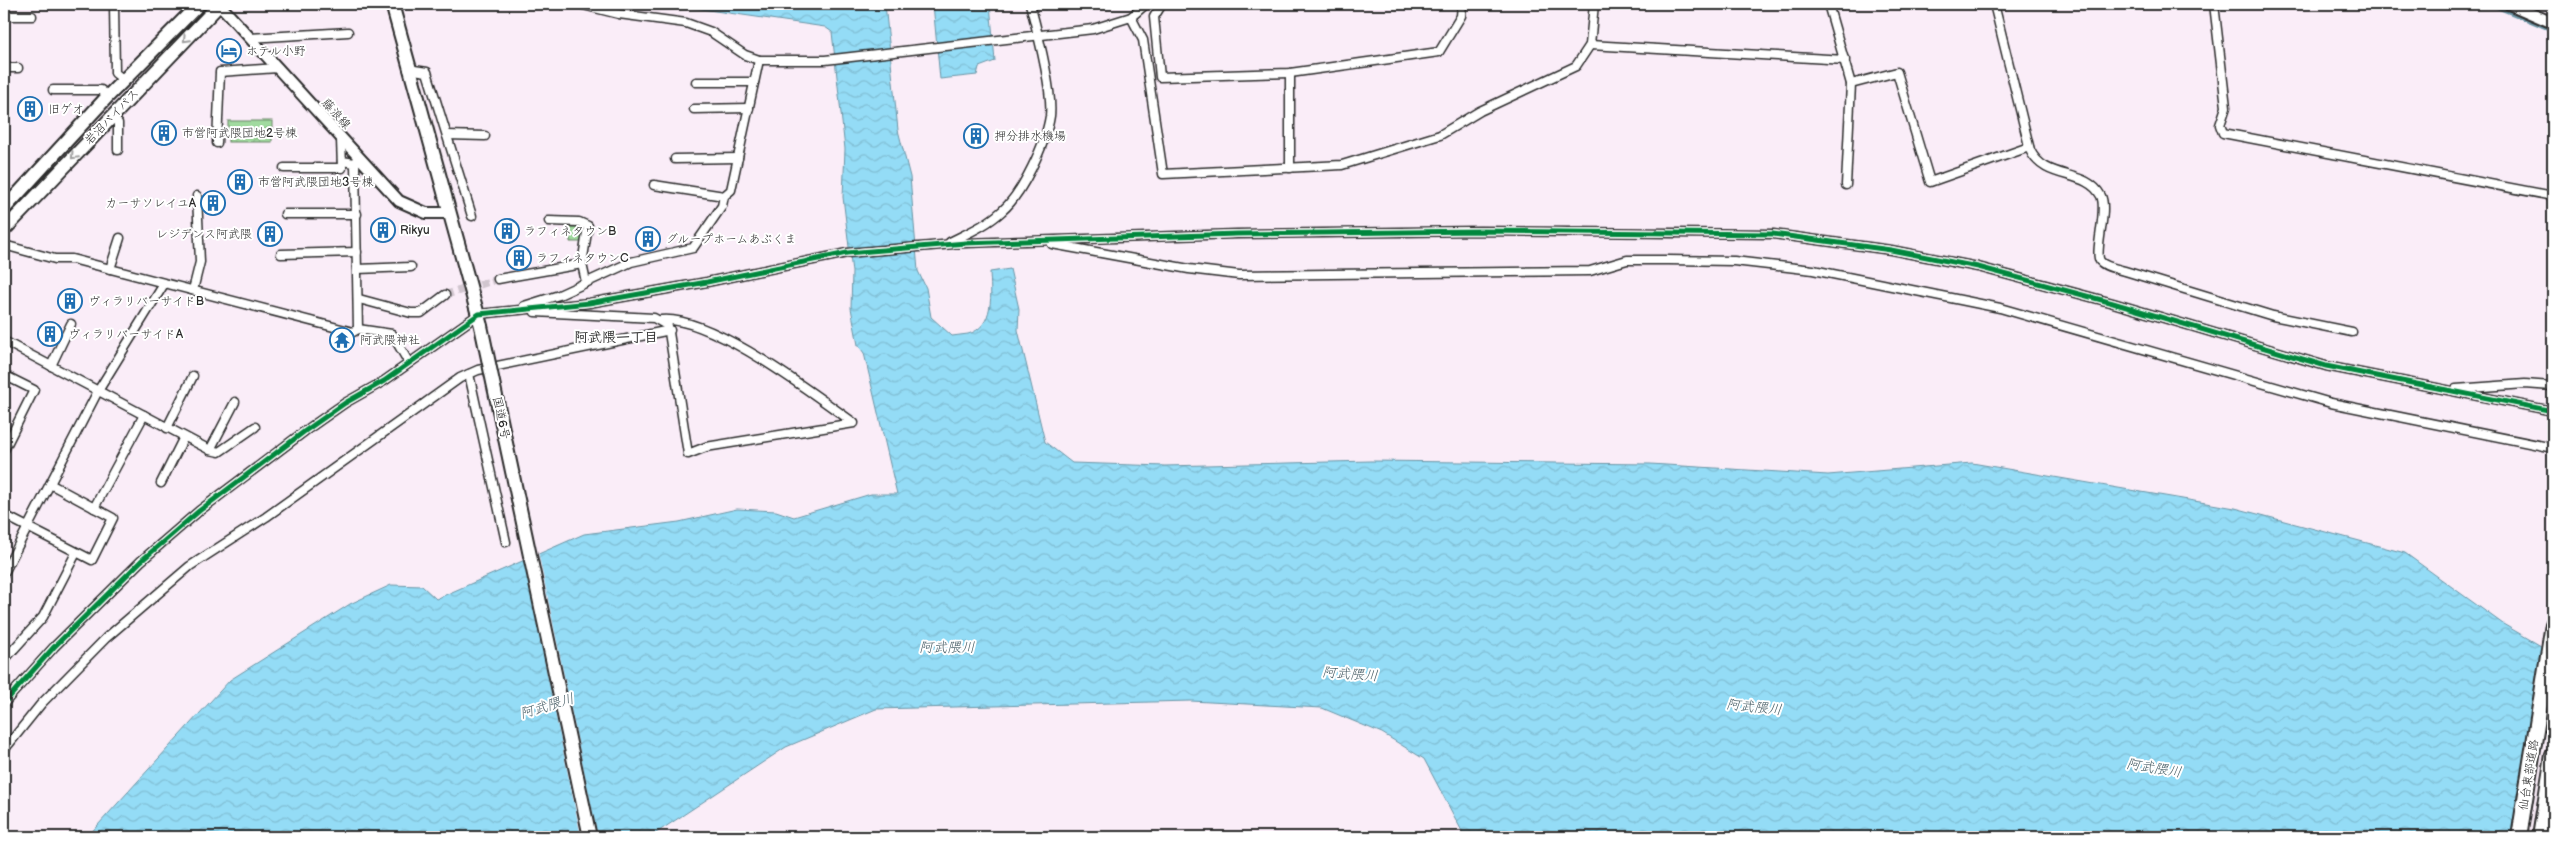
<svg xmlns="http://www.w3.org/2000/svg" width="2557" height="841" viewBox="0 0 2557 841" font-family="'Balsamiq Sans','Klee One',sans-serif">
	<defs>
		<pattern id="forest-crowns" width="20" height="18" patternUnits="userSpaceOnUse" patternTransform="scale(1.25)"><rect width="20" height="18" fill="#a1da9f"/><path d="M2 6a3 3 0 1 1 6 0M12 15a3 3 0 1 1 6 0" fill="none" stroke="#8bbb89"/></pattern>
		<pattern id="water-waves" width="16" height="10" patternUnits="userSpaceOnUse" patternTransform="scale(1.25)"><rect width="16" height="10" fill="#94dcf6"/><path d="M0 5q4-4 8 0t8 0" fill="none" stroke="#80bdd3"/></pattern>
	</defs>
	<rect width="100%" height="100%" fill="#faedf8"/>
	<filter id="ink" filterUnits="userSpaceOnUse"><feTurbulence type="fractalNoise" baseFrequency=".02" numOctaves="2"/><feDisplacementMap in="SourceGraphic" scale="10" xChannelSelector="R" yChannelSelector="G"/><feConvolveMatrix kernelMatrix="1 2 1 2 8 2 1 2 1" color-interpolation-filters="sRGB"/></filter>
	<g filter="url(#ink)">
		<!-- forest -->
		<g fill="url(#forest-crowns)" stroke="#668265">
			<rect x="228" y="121" width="44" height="21"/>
			<path d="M570,227H579L583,231L581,242H570Z"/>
		</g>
		<!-- water -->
		<g fill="url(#water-waves)" stroke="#6a95a5">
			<path d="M667,4H885L898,130L910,177L918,271L926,288L931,317L952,336C957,335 963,335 968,334C995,327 991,292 990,272L1010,269L1019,309L1018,330L1045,442L1072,463L1165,466L1371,461L1650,464L1828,475L1972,463L2235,508L2405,553L2503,624L2553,653V837H1465L1424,759L1382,733L1322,708L1191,701L876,709L786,747L650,837H87L230,680L350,604L391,585L422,586L436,599L584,534L679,522L737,509L776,511L794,517L871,494H897L864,353L858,345L851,308L852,272L843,197L845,149L832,32L825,27Z"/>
			<path d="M933,4H990L995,61L979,67L977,75L940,79Z"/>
		</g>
		<!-- pier -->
		<g fill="#faedf8">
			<path d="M538,551L598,837H581L523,558Z"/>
			<path d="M2541,644L2553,651V804L2548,837H2511Z"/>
		</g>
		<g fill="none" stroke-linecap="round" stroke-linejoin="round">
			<!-- stream -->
			<path stroke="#6a95a5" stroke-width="2.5" d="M2488,4L2553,31"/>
			<!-- minor-tunnel -->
			<path stroke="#d1c6cf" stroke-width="8" stroke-dasharray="8 4" stroke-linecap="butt" d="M445,295L498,279"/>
			<defs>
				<g id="minor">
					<path d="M114,4L115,73L124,80"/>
					<path d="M579,4L619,14L686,23L711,32L745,55L759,60H825L1093,29L1131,17L1146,4"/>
					<path d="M1162,4L1154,17L1160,77L1290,73L1439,52L1461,16L1462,4"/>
					<path d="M1828,4L1851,84L1846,185"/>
					<path d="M1994,4L2030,150C2045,182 2086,168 2101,196C2108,210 2094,252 2100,261C2105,267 2118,269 2125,271L2273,316L2352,332"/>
					<path d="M2214,4L2226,107L2220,125L2223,133L2553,196"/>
					<path d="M4,16H32"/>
					<path d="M1131,17L1143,40L1163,174L1342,165L1440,135L1480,111L1576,66L1590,45L1594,4"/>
					<path d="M250,38L348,32"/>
					<path d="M1590,45L1845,60"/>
					<path d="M4,68H18"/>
					<path d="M408,69L427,72L472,216"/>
					<path d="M1290,73V168"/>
					<path d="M696,82H754"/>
					<path d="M1851,84L1897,72L1930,182L2029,147"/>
					<path d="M53,90H101L108,96"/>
					<path d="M694,109L749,108"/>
					<path d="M112,117L118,123V150"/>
					<path d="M447,135L485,136"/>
					<path d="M217,143L220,72L278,68"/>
					<path d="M675,159L738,158"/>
					<path d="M284,168H342L341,139"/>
					<path d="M654,185L724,196"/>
					<path d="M285,214H357"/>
					<path d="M549,221L579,222L588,226L582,264"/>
					<path d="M950,242C968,233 987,225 1002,211C1022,194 1046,143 1050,116C1053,91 1037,30 1030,4"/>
					<path d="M1052,244L1189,269L1239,275L1590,271L1627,260H1668L1734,261L1813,270L2000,308L2331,403L2553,448"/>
					<path d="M4,245L55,259H72L353,332L358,329L355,163L342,161"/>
					<path d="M281,254L357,252"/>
					<path d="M110,269L120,238"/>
					<path d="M357,269L411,267"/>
					<path d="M498,279L582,264L586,282"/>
					<path d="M193,290L200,262L197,196"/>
					<path d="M359,299L411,313H421L445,295"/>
					<path d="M524,306L559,295L631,262L693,248L722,206L724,196L731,190L759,60"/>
					<path d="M535,312L654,318L668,326L688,454L706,447L854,423C813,394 711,315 661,320"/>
					<path d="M358,329L392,334L409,363"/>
					<path d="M4,341L210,450L219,452L255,427"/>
					<path d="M51,366L71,324"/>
					<path d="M469,374L506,542"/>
					<path d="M4,375L34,390L4,450"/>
					<path d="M2456,389L2525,384L2553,386"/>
					<path d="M167,428L193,376"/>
					<path d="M210,450L235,402"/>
					<path d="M161,483L184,437"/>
					<path d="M94,508L144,415"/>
					<path d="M4,515L92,560L113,518L50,484"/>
					<path d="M4,573L98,391L164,284"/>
					<path d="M4,660L43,617L76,553"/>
					<path d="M4,703L54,647L141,561L199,511L305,431L345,403L384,381L479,314L589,303L707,282L847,253L966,243L1237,234L1480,231L1773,234L1891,250L1978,267L2113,303L2326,366L2553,411"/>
					<path d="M4,750L41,704L106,638L190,566L266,517L460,378L478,370L670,330"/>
				</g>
				<g id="tertiary">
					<path d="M219,4L399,201L426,213H450"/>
					<path d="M2509,4L2553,23"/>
				</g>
				<g id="trunk">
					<path d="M392,4L481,326"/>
					<path d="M4,209L108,96L199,4"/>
					<path d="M4,230L220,4"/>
				</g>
				<g id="motorway">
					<path d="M2519,837L2553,624"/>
					<path d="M2540,837L2553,755"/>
				</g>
			</defs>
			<!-- minor casing -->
			<use href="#minor" stroke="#2b2b2b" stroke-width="11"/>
			<!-- tertiary casing -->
			<use href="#tertiary" stroke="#2b2b2b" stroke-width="14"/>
			<!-- trunk casing -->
			<use href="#trunk" stroke="#2b2b2b" stroke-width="16"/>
			<!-- motorway casing -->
			<use href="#motorway" stroke="#2b2b2b" stroke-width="18"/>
			<!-- minor -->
			<use href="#minor" stroke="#fff" stroke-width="8"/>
			<!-- tertiary -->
			<use href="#tertiary" stroke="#fff" stroke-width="10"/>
			<!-- trunk -->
			<use href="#trunk" stroke="#fff" stroke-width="12"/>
			<!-- motorway -->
			<use href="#motorway" stroke="#fff" stroke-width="14"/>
			<defs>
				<path id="trunk-bridge" d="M481,326L590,837"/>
			</defs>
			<!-- trunk-bridge casing -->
			<use href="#trunk-bridge" stroke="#2b2b2b" stroke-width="16" stroke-linecap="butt"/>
			<!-- trunk-bridge -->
			<use href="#trunk-bridge" stroke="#fff" stroke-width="12"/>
			<defs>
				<path id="cycleway" d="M4,703L54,647L141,561L199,511L305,431L345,403L384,381L479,314L589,303L707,282L847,253L966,243L1237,234L1480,231L1773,234L1891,250L1978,267L2113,303L2326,366L2553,411"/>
			</defs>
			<!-- cycleway casing -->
			<use href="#cycleway" stroke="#fff" stroke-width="8"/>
			<!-- cycleway -->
			<use href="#cycleway" stroke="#00873e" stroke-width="5"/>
		</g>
		<!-- one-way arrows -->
		<defs><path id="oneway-chevron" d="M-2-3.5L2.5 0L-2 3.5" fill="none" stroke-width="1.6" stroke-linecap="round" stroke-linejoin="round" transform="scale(1.25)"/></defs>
		<g stroke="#a0a0a0">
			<use href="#oneway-chevron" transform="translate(186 39) rotate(134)"/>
			<use href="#oneway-chevron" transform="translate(74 156) rotate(133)"/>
		</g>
	</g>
	<!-- icons -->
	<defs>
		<symbol id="hotel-ring" viewBox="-11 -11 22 22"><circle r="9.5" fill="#fff" stroke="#1f6fb2" stroke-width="1.5"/><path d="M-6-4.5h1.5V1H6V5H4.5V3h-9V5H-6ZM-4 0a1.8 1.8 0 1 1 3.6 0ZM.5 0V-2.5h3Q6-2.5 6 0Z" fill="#1f6fb2"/></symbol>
		<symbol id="building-ring" viewBox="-11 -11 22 22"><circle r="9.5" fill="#fff" stroke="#1f6fb2" stroke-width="1.5"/><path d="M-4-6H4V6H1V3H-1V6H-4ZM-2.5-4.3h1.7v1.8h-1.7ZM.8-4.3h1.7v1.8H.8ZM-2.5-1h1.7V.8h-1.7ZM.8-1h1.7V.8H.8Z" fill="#1f6fb2"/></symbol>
		<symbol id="temple-ring" viewBox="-11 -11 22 22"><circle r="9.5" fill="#fff" stroke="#1f6fb2" stroke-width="1.5"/><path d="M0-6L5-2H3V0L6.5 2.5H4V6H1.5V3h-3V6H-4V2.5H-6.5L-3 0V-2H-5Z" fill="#1f6fb2"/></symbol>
	</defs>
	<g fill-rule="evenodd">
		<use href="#hotel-ring" x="215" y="37" width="28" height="28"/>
		<use href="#building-ring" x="16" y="95" width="28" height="28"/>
		<use href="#building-ring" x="150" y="119" width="28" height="28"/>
		<use href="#building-ring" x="962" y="122" width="28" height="28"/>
		<use href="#building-ring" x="226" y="168" width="28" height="28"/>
		<use href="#building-ring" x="199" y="189" width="28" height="28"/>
		<use href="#building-ring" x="369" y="216" width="28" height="28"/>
		<use href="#building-ring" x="493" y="217" width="28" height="28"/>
		<use href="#building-ring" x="256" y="220" width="28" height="28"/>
		<use href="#building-ring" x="634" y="225" width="28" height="28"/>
		<use href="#building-ring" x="505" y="244" width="28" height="28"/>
		<use href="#building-ring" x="56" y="287" width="28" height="28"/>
		<use href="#building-ring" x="36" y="320" width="28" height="28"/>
		<use href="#temple-ring" x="328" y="326" width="28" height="28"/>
	</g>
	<g text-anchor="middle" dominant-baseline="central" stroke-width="4" stroke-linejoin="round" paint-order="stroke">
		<!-- poi labels -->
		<g font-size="12" fill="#2b2b2b" stroke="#fff" text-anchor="start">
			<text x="246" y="51">ホテル小野</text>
			<text x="48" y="109">旧ゲオ</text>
			<text x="182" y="133">市営阿武隈団地2号棟</text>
			<text x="994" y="136">押分排水機場</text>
			<text x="258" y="182">市営阿武隈団地3号棟</text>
			<text x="196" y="203" text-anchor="end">カーサソレイユA</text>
			<text x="400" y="230">Rikyu</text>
			<text x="524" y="231">ラフィネタウンB</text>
			<text x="252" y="234" text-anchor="end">レジデンス阿武隈</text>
			<text x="666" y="239">グループホームあぶくま</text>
			<text x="536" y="258">ラフィネタウンC</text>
			<text x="88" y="301">ヴィラリバーサイドB</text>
			<text x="68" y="334">ヴィラリバーサイドA</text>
			<text x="360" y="340">阿武隈神社</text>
		</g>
		<!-- street labels -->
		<g font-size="12" fill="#2b2b2b" stroke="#fff">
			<text transform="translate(336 114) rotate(48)">藤浪線</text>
			<text transform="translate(112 117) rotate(-46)">岩沼バイパス</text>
			<text transform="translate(501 418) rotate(78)">国道6号</text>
			<text transform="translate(2529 775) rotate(-81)">仙台東部道路</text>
		</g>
		<!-- neighbourhood labels -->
		<g font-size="14" font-weight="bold" fill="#2b2b2b" stroke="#fff">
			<text x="616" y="337">阿武隈一丁目</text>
		</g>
		<!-- water labels -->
		<g font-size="14" font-style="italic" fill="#4a6068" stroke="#fff">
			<text x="947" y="647">阿武隈川</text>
			<text transform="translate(1350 674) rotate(4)">阿武隈川</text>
			<text transform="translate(547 706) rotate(-17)">阿武隈川</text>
			<text transform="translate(1754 707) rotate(6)">阿武隈川</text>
			<text transform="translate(2154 768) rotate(9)">阿武隈川</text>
		</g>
	</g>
	<!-- margin -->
	<rect width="2557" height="841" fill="none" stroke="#fff" stroke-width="20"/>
	<rect x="10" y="10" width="2537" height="821" fill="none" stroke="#2b2b2b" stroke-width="2" filter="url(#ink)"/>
</svg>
